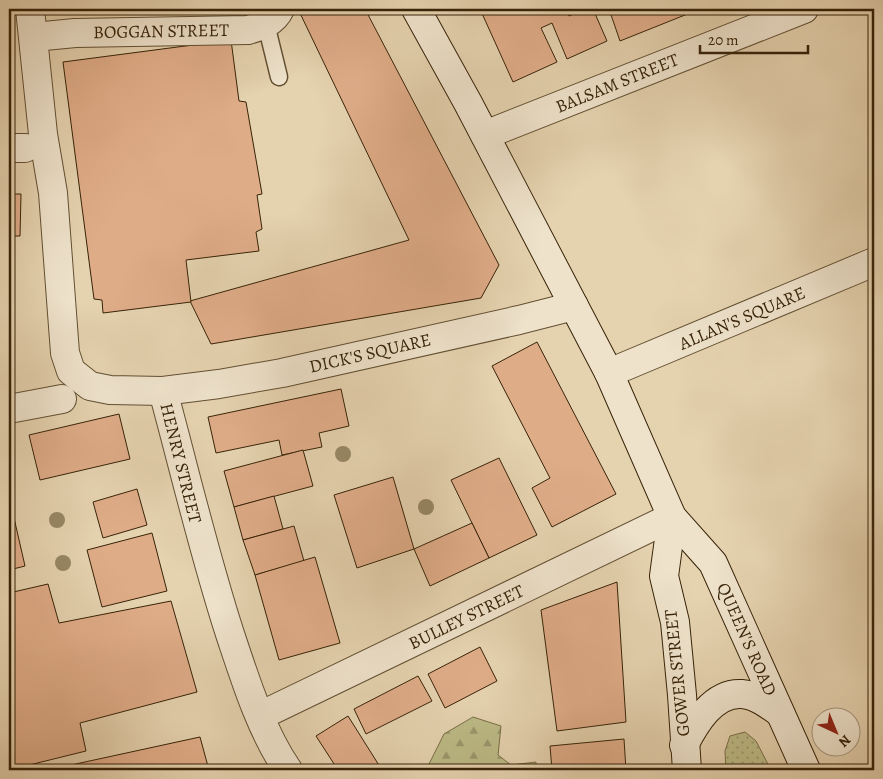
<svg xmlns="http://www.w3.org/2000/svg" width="883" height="779" viewBox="0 0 883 779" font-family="Alegreya,serif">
	<defs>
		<pattern id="forest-firs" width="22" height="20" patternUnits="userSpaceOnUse" patternTransform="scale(1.25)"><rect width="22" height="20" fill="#bcba86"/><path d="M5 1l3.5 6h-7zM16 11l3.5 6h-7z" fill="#9a976c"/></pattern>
		<pattern id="park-dots" width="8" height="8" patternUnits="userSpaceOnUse" patternTransform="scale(1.25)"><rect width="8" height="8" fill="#bcba86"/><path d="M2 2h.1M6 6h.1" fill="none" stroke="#9a976c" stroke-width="1.8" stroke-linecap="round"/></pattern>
	</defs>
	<rect width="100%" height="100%" fill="#e5d2af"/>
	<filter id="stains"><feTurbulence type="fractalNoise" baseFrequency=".004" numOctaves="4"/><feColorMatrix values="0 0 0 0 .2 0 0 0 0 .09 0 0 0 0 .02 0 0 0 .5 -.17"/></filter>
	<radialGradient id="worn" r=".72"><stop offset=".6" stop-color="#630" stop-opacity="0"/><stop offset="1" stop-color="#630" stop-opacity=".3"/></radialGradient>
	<!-- forest -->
	<path fill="url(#forest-firs)" stroke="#7a6e47" d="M473,717L501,726L498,755L511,765L536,762V770H426L444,734Z"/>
	<!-- park -->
	<path fill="url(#park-dots)" stroke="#7a6e47" d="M745,732L756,741L771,770H726L725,751L730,736Z"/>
	<!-- building -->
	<g fill="#dfac88" stroke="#372308">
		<path d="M298,9H365L499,265L481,298L211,344L190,301L409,240Z"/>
		<path d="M480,9H566L569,16L585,9H593L607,41L567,59L552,23L541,28L557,62L513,82Z"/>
		<path d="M609,9H700L620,41Z"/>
		<path d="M231,40L239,101L246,102L262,194L257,195L262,229L256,232L259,251L186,260L191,302L103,313L102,300L94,299L63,62Z"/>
		<path d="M9,194H21L20,236H9Z"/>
		<path d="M537,342L616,494L552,527L532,488L550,478L492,366Z"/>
		<path d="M341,389L349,426L319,433L322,447L282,455L279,440L216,453L208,417Z"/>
		<path d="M119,414L130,459L40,480L29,435Z"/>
		<path d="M303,450L313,486L234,507L224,471Z"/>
		<path d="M499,458L537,535L489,558L451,480Z"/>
		<path d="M393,477L414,549L357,568L334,495Z"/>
		<path d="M137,489L147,525L103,538L93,502Z"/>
		<path d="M9,496L25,566L9,570Z"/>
		<path d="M274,496L283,529L243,540L234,507Z"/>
		<path d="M472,523L489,558L430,586L414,549Z"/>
		<path d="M294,526L304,561L255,575L243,540Z"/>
		<path d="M152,533L167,591L102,607L87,550Z"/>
		<path d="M315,557L340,643L279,660L255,575Z"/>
		<path d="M617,582L626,722L557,731L541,610Z"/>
		<path d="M48,584L59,623L171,601L197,692L80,723L86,751L9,770V593Z"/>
		<path d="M480,647L497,681L445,708L428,674Z"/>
		<path d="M418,676L432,701L366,734L354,709Z"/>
		<path d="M348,716L382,770H338L316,736Z"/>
		<path d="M200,737L209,770H48Z"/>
		<path d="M624,739L626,770H552L550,746Z"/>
	</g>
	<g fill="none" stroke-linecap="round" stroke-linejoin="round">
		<defs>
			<path id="lane" d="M266,24L279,77"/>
			<g id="street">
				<path d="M30,9L43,134L53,193L65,353L71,371L90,386L110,390L163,391L219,384L282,373L519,320L574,306"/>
				<path d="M34,37L75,33L248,30C262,26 274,22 280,9"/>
				<path d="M485,135L804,9"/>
				<path d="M9,148H25"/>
				<path d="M609,373L874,262"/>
				<path d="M163,391C185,472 204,554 230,634C245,679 261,731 288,770"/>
				<path d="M9,409L62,399"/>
				<path d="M260,716L672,517"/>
			</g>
			<g id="secondary">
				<path d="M416,9L468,103L609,373L672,517L713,563L806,770"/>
				<path d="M672,517L664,576L675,622L682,695L687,770"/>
				<path d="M684,745C695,724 713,692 742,694C756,695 769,705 780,713"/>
			</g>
		</defs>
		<!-- lane casing -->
		<use href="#lane" stroke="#624f32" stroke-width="19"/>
		<!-- street casing -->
		<use href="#street" stroke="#624f32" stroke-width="30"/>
		<!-- secondary casing -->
		<use href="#secondary" stroke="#372308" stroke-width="30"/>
		<!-- lane -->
		<use href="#lane" stroke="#eee2cb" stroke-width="16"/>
		<!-- street -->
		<use href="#street" stroke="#eee2cb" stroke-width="28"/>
		<!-- secondary -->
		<use href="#secondary" stroke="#eee2cb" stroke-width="28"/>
	</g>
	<!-- trees -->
	<g fill="#978765">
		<circle cx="343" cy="454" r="8"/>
		<circle cx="426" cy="507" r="8"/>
		<circle cx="57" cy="520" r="8"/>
		<circle cx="63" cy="563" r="8"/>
	</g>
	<g text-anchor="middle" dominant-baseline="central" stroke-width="4" stroke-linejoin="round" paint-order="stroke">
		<!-- street labels -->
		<g font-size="18" fill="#372308" stroke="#eee2cb">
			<text transform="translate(161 31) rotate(-1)">BOGGAN STREET</text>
			<text transform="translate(617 83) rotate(-22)">BALSAM STREET</text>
			<text transform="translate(742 318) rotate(-23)">ALLAN'S SQUARE</text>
			<text transform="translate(370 353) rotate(-13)">DICK'S SQUARE</text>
			<text transform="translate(181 463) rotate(76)">HENRY STREET</text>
			<text transform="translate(466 617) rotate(-26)">BULLEY STREET</text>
			<text transform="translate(747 639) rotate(66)">QUEEN'S ROAD</text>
			<text transform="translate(677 673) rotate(-96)">GOWER STREET</text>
		</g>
	</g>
	<!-- margin -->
	<rect width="883" height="779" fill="none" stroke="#e5d2af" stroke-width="30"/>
	<rect x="10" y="10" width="863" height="759" fill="none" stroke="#372308" stroke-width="2.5"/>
	<rect x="15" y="15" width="853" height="749" fill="none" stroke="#372308"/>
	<!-- north arrow -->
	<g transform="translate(836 732) rotate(136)"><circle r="24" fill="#eee2cb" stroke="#a5967d"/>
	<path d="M0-4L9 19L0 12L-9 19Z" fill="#8f2418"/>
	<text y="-8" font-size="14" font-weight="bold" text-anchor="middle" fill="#372308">N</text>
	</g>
	<!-- scale -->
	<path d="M700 45v8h108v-8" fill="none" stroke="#372308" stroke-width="2.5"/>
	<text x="708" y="45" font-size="15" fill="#372308" stroke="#eee2cb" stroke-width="4" paint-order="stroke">20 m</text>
	<rect width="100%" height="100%" filter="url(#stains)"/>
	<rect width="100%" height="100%" fill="url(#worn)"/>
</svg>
